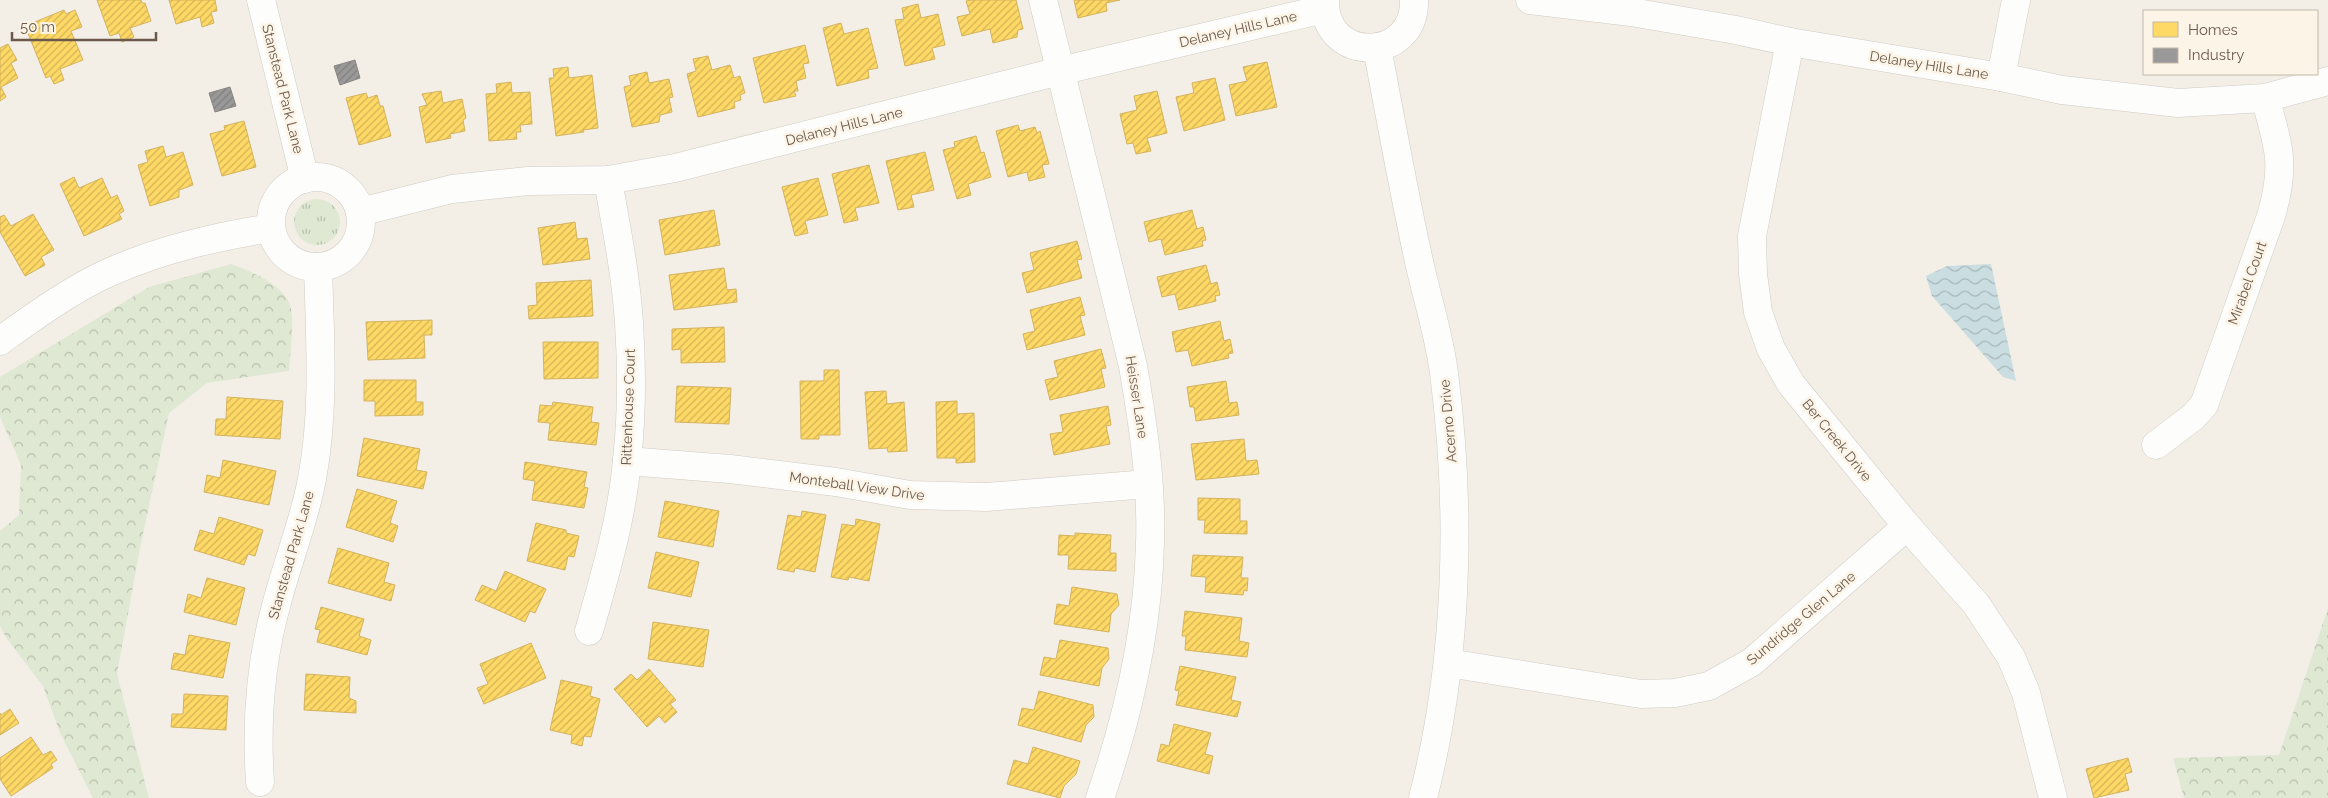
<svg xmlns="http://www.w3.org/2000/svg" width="2328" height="798" viewBox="0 0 2328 798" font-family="Raleway,sans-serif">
	<defs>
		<pattern id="grass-tufts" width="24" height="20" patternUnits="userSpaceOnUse" patternTransform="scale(1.25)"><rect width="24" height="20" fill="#dfe8d3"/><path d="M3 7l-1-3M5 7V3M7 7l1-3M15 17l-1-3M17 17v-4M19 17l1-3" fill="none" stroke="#b9bfad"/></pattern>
		<pattern id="forest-crowns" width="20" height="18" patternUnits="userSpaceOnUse" patternTransform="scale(1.25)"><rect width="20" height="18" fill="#dfe8d3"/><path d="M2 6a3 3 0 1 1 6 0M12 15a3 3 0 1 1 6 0" fill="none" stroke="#b9bfad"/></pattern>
		<pattern id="water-waves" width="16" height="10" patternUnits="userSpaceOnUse" patternTransform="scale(1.25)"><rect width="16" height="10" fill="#cadee1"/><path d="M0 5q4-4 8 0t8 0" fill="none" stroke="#a8b7b9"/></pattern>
		<pattern id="homes-hatch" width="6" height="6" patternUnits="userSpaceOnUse" patternTransform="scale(1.25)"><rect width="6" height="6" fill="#ffd966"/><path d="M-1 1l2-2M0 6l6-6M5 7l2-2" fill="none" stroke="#d2b356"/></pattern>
		<pattern id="industry-hatch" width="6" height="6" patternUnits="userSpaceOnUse" patternTransform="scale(1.25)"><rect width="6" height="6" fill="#999"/><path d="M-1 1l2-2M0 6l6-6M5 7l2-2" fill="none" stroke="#81807f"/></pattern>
	</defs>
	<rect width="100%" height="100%" fill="#f3efe7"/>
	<!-- grass -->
	<circle fill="url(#grass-tufts)" cx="317" cy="222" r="23"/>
	<!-- forest -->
	<g fill="url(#forest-crowns)">
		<path d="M231,264C251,271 287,286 291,309C294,327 290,353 289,371L207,383L169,413L140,548L117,674L149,798H93L60,733L43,686L7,639L0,626V531L19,515L21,465L0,417V377L149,287Z"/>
		<path d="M2328,608V798H2184L2173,758L2279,755Z"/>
	</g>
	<!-- water -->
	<path fill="url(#water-waves)" d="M1991,264L2016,381L2003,377L1932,296L1926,276L1947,266Z"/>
	<!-- homes -->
	<g fill="url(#homes-hatch)" stroke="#d3b35e">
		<path d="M97,0H141L142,3H145L151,21L130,28L134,37L122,42L119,33L110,36Z"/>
		<path d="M169,0H215L217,11L211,12L214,23L202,27L200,17L176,24Z"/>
		<path d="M971,0H1016L1023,29L1018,30L1017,37L993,43L990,29L962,36L957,17L970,14L966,1Z"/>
		<path d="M1074,0H1120L1106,3L1107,11L1078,18Z"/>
		<path d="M918,4L921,18L938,14L945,45L932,48L935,59L905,66L895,20L904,19L902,8Z"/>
		<path d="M64,10L66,14L75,10L82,27L71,31L83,60L60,69L64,80L54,84L50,76L46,78L25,26Z"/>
		<path d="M841,23L844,34L868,28L878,68L868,70L869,78L837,86L823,28Z"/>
		<path d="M8,44L17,60L11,63L18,78L1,87L6,97L0,101V48Z"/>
		<path d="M805,45L809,63L803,64L806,78L796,81L798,91H794L796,96L764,103L753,58Z"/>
		<path d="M708,56L712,70L730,65L734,78L740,76L745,93L740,95L741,100L734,102L735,108L698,117L687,74L696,71L693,59Z"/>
		<path d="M1267,62L1277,107L1236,116L1229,85L1247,81L1243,67Z"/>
		<path d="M568,67L569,78L592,75L598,128L583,130L584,132L556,136L549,78H554L553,69Z"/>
		<path d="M647,72L649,83L669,79L673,97L669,98L672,112L660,115L659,122L632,127L624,87L631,85L629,76Z"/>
		<path d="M1215,78L1225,120L1184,131L1176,97L1194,93L1192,83Z"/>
		<path d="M511,82L512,93L530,92L532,124L520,125L521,132H516L517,139L489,141L486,94L497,93L496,84Z"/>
		<path d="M441,91L443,103L462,99L466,118L463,120L465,131L450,134L451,138L426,143L419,107L427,105L422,94Z"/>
		<path d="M1157,91L1167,133L1147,138L1151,151L1136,154L1133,143L1127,144L1120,114L1137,110L1134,96Z"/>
		<path d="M366,93L368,98L377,95L380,106H383L391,136L359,145L346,98Z"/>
		<path d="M244,121L256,167L222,176L210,134L225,130L224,126Z"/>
		<path d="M1018,125L1020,131L1035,127L1037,133L1040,131L1049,164L1042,165L1045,177L1029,181L1027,172L1008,177L996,131Z"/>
		<path d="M976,136L981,153L984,152L991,177L968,184L971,195L957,199L943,150L955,147L954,142Z"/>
		<path d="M163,146L166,157L183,152L193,185L179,190V197L150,206L138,165L148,162L145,151Z"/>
		<path d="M925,152L934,190L911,195L914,207L898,210L886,161Z"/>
		<path d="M869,165L879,203L855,208L858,220L844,223L832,174Z"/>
		<path d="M74,177L79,188L102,178L111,198L117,195L124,211L119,214L122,219L84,236L60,184Z"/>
		<path d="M818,178L828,215L805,221L808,233L795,236L782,187Z"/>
		<path d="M714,210L720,245L665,255L659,220Z"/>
		<path d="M1192,210L1197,229L1203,227L1206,240L1202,241L1203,246L1165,255L1161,239L1149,242L1144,222Z"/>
		<path d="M33,214L54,250L41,257L45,265L25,276L0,232V217L4,215L11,226Z"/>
		<path d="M575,222L577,239L587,238L590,259L543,265L538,228Z"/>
		<path d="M1077,241L1082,259L1077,260L1082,278L1027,293L1022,273L1034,270L1030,253Z"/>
		<path d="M1206,265L1211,284L1217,282L1220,295L1215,296L1216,301L1179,310L1175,294L1162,297L1157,277Z"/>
		<path d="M724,268L727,290L736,289L737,302L674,310L669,275Z"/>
		<path d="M591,280L593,316L529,319L528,306L537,305L536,283Z"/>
		<path d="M1080,297L1085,315L1080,316L1085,335L1027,350L1023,334L1035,331L1030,310Z"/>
		<path d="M432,320V335H424L425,358L368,360L366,322Z"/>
		<path d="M1220,321L1224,341L1230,339L1233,353L1228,354L1229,358L1192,366L1188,350L1176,352L1172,332Z"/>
		<path d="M724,327L725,362L681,363V349L672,350V329Z"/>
		<path d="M543,342H598V378L544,379Z"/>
		<path d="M1101,349L1106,368L1101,369L1105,387L1050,400L1045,380L1058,377L1054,361Z"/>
		<path d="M824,370H839L840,435H819V439H801L800,381H824Z"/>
		<path d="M364,380H416V402H423V415L375,416V401H364Z"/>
		<path d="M1226,381L1229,403L1237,402L1239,415L1196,421L1194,407H1190L1187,387Z"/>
		<path d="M677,386L731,388L729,424L675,422Z"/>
		<path d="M886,391L887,404L904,402L907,451L888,452L887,448L869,449L865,392Z"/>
		<path d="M227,397L283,401L280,439L215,435L216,419H226Z"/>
		<path d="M957,401V414L974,413L975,462L956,463V458H937L936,402Z"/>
		<path d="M553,402L593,407L591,422L599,423L596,445L548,440L550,423L538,422L540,405L552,406Z"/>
		<path d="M1108,406L1111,425L1106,426L1110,444L1054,455L1050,434L1063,432L1060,415Z"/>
		<path d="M364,438L420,449L416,470L427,472L423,489L357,476Z"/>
		<path d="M1244,439L1246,461L1257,460L1259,474L1196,480L1191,444Z"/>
		<path d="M223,460L276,471L269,505L204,492L207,475L220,478Z"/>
		<path d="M525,462L587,472L584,487L588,488L584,508L532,500L535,481L523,479Z"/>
		<path d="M357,489L397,501L390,523L398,526L393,542L346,527Z"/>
		<path d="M1198,498L1240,499V521H1247V534L1204,533L1205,520H1198Z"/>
		<path d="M665,501L719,511L713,547L658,537Z"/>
		<path d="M802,511L826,515L815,572L795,568L794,572L777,569L788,515L801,517Z"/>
		<path d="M219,517L263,530L255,556L248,554L244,565L194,550L200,530L214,534Z"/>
		<path d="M856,519L880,524L869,581L849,577L848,580L831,577L842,524L855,526Z"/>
		<path d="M536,523L566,530V533L579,536L574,557L568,556L565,570L527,561Z"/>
		<path d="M1075,533L1111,535L1110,553H1116V571L1068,569L1069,555H1058L1059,535L1075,536Z"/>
		<path d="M338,548L389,563L384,582L395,585L391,601L328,583Z"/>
		<path d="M656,552L699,562L691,597L648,588Z"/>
		<path d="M1193,555L1243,557L1241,578H1248L1247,591L1244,590L1243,595L1205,592L1206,577L1191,576Z"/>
		<path d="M505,571L546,589L535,613L530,611L525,622L475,600L482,585L496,591Z"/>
		<path d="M207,578L245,588L236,625L184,612L188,594L201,598Z"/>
		<path d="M1072,587L1117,594L1119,605L1111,614L1109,632L1054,624L1057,604L1069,606Z"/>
		<path d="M321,607L364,619L359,636L371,640L367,655L317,642L320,630L315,629Z"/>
		<path d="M1185,611L1242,618L1239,641L1249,643L1247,657L1185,650L1186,636H1182Z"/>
		<path d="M653,622L709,630L703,667L648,659Z"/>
		<path d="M189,635L230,643L223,678L171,669L174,653L185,655Z"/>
		<path d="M1060,640L1108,648L1109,659L1102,668L1099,686L1040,675L1044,657L1056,659Z"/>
		<path d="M531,643L546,678L484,704L477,688L488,684L480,664Z"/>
		<path d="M1180,666L1236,677L1231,700L1241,702L1237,717L1176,705L1179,691L1175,690Z"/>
		<path d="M649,669L676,700L670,704L677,712L665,723L659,716L647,727L614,689L631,674L637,680Z"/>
		<path d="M306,674L350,677L349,698L356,701V713L304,710Z"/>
		<path d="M561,680L592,687L590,696L600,699L591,737L584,736L582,746L571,743L572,735L550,730Z"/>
		<path d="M1039,691L1093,705L1094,717L1086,725L1081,742L1018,725L1022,708L1034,710Z"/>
		<path d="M184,694L228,696L226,730L171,727L172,714H183Z"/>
		<path d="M10,709L19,723L0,735V713L1,715Z"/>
		<path d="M1174,724L1211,733L1205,754L1213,756L1209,774L1157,761L1161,744L1169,746Z"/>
		<path d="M31,737L43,755L51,751L57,760L51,764L53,768L11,796L0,779V758Z"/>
		<path d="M1033,747L1080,761L1076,774L1064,786L1060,798L1007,784L1014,760L1028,764Z"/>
		<path d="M2128,758L2132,772L2125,774L2129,790L2094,798L2086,769Z"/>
	</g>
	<!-- industry -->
	<g fill="url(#industry-hatch)" stroke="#8c8682">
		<path d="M355,60L360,78L340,85L334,66Z"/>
		<path d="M230,87L236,106L215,112L209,93Z"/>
	</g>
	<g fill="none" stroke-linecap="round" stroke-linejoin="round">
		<defs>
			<g id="minor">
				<path d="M261,0L305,179"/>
				<path d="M1043,0L1133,366C1143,424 1152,484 1150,543C1148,629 1128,717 1100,798"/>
				<path d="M1325,0C1323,64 1416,63 1414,0"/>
				<path d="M1530,0L1631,12L1736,30L1790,42L2001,77L2062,90L2178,103L2265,98L2328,81"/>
				<path d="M1790,42L1752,236L1753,274L1758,312L1771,349L1791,384L1907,526L1976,604L2011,657L2026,693L2053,798"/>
				<path d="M1377,47C1390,117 1403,188 1418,257C1426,295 1439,334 1444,373C1462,513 1458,661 1423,798"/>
				<path d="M2001,77L2016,0"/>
				<circle cx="316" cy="222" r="45"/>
				<path d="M360,212L452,189L528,181L608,180L675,168L1060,71L1324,9"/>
				<path d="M0,341C35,316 70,290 110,272C162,249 215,237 271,228"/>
				<path d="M2156,445L2193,417L2204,405L2271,216C2286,165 2279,147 2265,98"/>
				<path d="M627,461L730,469L836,482L910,495L986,497L1148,484"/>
				<path d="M589,631C605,575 622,518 627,460C632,415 632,369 629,323C626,275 616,227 608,180"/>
				<path d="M1448,663L1641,694L1675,693L1709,686L1752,662L1907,526"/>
				<path d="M260,782C256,723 260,664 276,606C287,563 304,522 312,479C325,409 320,338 318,267"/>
			</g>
		</defs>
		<!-- minor casing -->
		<use href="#minor" stroke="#d1cbc4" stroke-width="29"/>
		<!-- minor -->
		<use href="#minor" stroke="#fdfdfb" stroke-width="28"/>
	</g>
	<g text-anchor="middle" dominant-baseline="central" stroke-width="5" stroke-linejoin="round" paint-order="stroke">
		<!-- street labels -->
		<g font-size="14" fill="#6c594c" stroke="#fcf5e7">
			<text transform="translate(1238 29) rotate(-13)">Delaney Hills Lane</text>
			<text transform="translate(1929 65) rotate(9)">Delaney Hills Lane</text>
			<text transform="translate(283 89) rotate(76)">Stanstead Park Lane</text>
			<text transform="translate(844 126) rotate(-14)">Delaney Hills Lane</text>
			<text transform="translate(2247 283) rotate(-70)">Mirabel Court</text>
			<text transform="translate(1137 397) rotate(81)">Heisser Lane</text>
			<text transform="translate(628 407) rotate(-88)">Rittenhouse Court</text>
			<text transform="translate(1448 421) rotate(-95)">Acerno Drive</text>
			<text transform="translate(1837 440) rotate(51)">Ber Creek Drive</text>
			<text transform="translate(857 486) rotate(8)">Monteball View Drive</text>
			<text transform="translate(291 555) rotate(-74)">Stanstead Park Lane</text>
			<text transform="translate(1801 618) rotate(-40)">Sundridge Glen Lane</text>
		</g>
	</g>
	<!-- legend -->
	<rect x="2143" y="10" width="175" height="65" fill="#fcf5e7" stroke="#c2b7a9"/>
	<rect x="2153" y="22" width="25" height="15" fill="#ffd966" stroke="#c2b7a9"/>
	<text x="2188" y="35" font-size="15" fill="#6c594c">Homes</text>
	<rect x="2153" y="48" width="25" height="15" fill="#999999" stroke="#c2b7a9"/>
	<text x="2188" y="60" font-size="15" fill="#6c594c">Industry</text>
	<!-- scale -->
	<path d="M12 32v8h144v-8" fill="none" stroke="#6c594c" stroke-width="2.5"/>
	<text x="20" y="32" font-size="15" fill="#6c594c" stroke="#fcf5e7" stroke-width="4" paint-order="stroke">50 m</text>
</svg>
